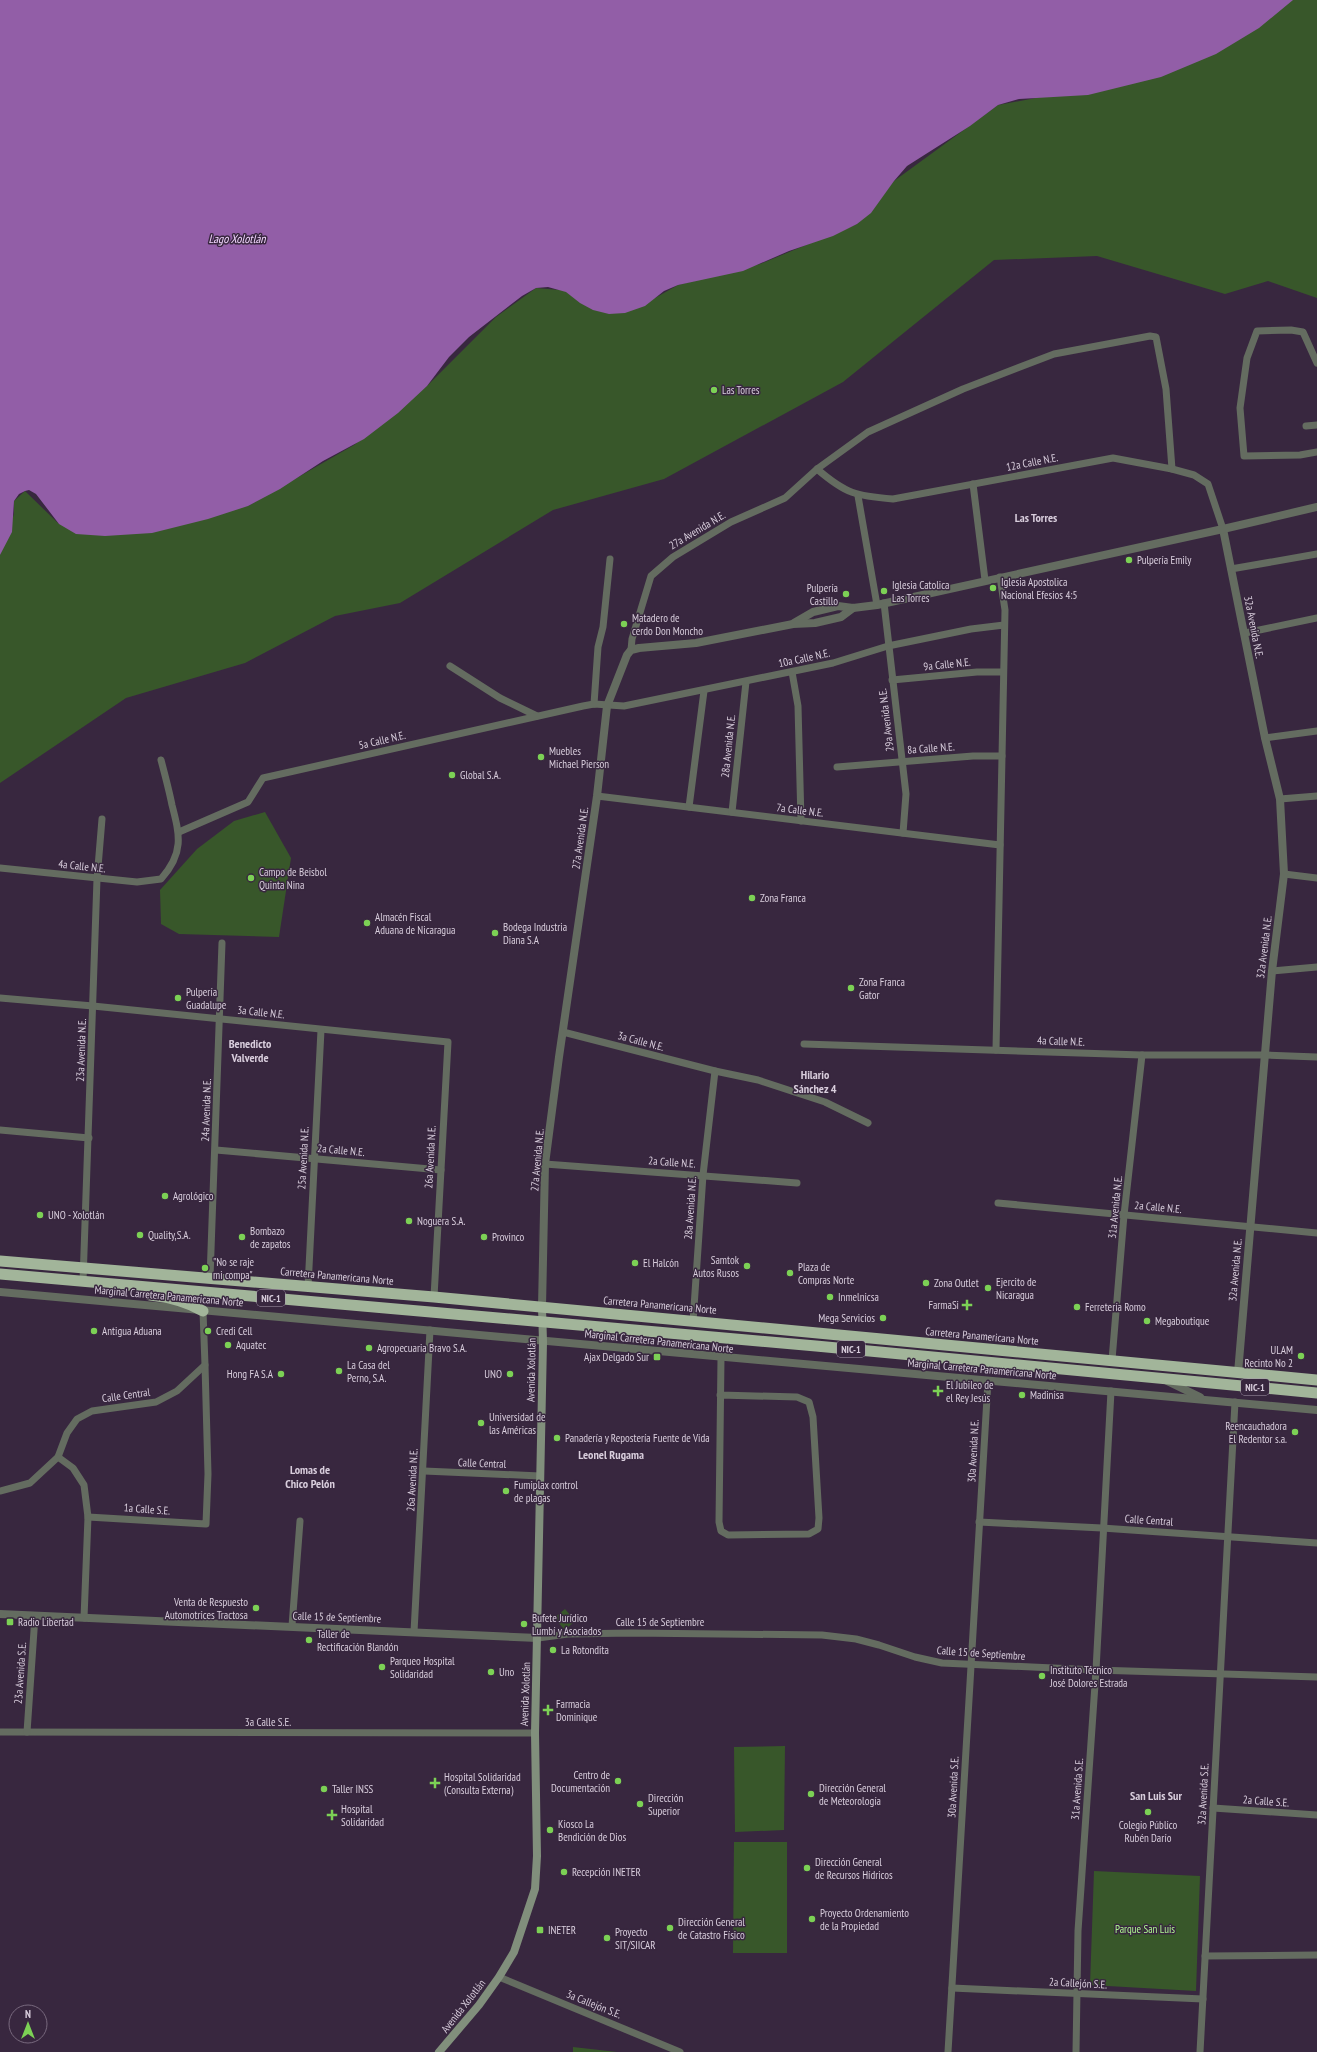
<svg xmlns="http://www.w3.org/2000/svg" width="1317" height="2052" viewBox="0 0 1317 2052" font-family="'PT Sans Narrow',sans-serif">
	<rect width="100%" height="100%" fill="#38273f"/>
	<!-- green -->
	<g fill="#38572a">
		<path d="M1292,0H1317V298L1268,281L1225,294L1097,256L994,260L843,382L664,479L553,510L400,603L335,616L245,663L126,698L0,783V555L14,514V501L25,491L59,524L248,506L354,445L427,386L496,317L536,288L655,298L678,285L760,264L857,224L894,181L998,105L1041,97Z"/>
		<path d="M265,812L291,858L279,937L179,934L161,924L160,890L197,849L234,821Z"/>
		<path d="M565,1609L575,1621L565,1630L554,1618Z"/>
		<path d="M785,1746L784,1830L735,1832L734,1747Z"/>
		<path d="M734,1842H787V1953H733Z"/>
		<path d="M1094,1871L1200,1876L1196,1991L1090,1985Z"/>
		<path d="M573,2047L617,2052H573Z"/>
	</g>
	<!-- water -->
	<path fill="#925ea7" d="M0,0H1293L1259,28L1216,54L1161,77L1088,95L1019,99L998,105L970,126L907,166L894,181L871,213L857,224L833,236L789,251L743,271L678,285L664,291L645,306L625,313L609,314L593,310L580,303L566,292L548,287L536,288L522,296L469,337L449,357L427,386L398,413L364,439L323,461L280,489L248,506L208,519L152,533L105,536L76,534L59,524L36,494L29,490L25,491L19,494L14,501L12,532L0,555Z"/>
	<g fill="none" stroke-linecap="round" stroke-linejoin="round">
		<!-- minor -->
		<g stroke="#646c60" stroke-width="7">
			<path d="M1317,363L1303,332L1291,330L1257,331L1247,358L1240,408L1244,456L1300,455L1317,452"/>
			<path d="M1306,426L1317,425"/>
			<path d="M817,469C846,494 856,496 893,499L1113,458L1172,469L1194,475L1208,484L1223,529"/>
			<path d="M973,484L985,580"/>
			<path d="M858,496L877,605"/>
			<path d="M1231,569L1317,554"/>
			<path d="M884,603L906,794L903,833"/>
			<path d="M1245,633L1317,618"/>
			<path d="M631,650L632,639L651,576L673,557L731,522L785,498L817,469L868,432L963,389L1054,354L1150,336L1156,337L1166,389L1172,469"/>
			<path d="M450,666L500,698L537,716"/>
			<path d="M792,672L798,706L801,821"/>
			<path d="M892,680L977,672H1003"/>
			<path d="M594,704L598,647L603,627L610,559"/>
			<path d="M1265,738L1317,731"/>
			<path d="M837,767L973,756H1002"/>
			<path d="M597,796L1000,845"/>
			<path d="M1280,799L1317,796"/>
			<path d="M689,807L704,691"/>
			<path d="M732,812L746,682"/>
			<path d="M179,832L248,802L263,778L583,706L594,704L624,706L833,663L888,646L971,629L1004,625"/>
			<path d="M0,868L137,882L161,879C184,853 180,836 172,805C169,790 165,775 161,760"/>
			<path d="M1284,874L1317,878"/>
			<path d="M1272,971L1317,967"/>
			<path d="M0,998L93,1006L448,1042L434,1297"/>
			<path d="M563,1032L715,1071L758,1080L825,1102L868,1123"/>
			<path d="M804,1044L1142,1055H1265L1317,1057"/>
			<path d="M996,1050L1005,610L1000,577"/>
			<path d="M0,1130L89,1138"/>
			<path d="M216,1150L441,1170"/>
			<path d="M545,1164L797,1183"/>
			<path d="M998,1203L1317,1233"/>
			<path d="M210,1278L222,943"/>
			<path d="M83,1281L97,879L102,819"/>
			<path d="M308,1287L321,1030"/>
			<path d="M693,1322L703,1175L715,1071"/>
			<path d="M1112,1360L1124,1215L1142,1055"/>
			<path d="M720,1395L797,1397L809,1402L813,1417L819,1518L818,1529L809,1534L728,1535L721,1531L719,1522L721,1358"/>
			<path d="M58,1457L73,1468L84,1485L88,1517L84,1618"/>
			<path d="M424,1471L540,1476"/>
			<path d="M0,1491L30,1483L58,1457L67,1433L77,1419L92,1411L156,1402L177,1391L205,1365L203,1311"/>
			<path d="M88,1517L206,1524L208,1474L205,1365"/>
			<path d="M979,1522L1102,1528L1317,1543"/>
			<path d="M292,1626L300,1521"/>
			<path d="M414,1632L430,1330"/>
			<path d="M538,1638L568,1634L632,1633L822,1635L856,1639L879,1645L915,1657L942,1663L1096,1670L1317,1677"/>
			<path d="M0,1732L535,1733"/>
			<path d="M27,1732L35,1616"/>
			<path d="M1213,1808L1317,1815"/>
			<path d="M1205,1956L1317,1955"/>
			<path d="M499,1977L680,2052"/>
			<path d="M952,1988L1203,1999"/>
			<path d="M948,2052L988,1381"/>
			<path d="M1076,2052L1078,1931L1096,1670L1111,1391"/>
			<path d="M1200,2052L1235,1402"/>
		</g>
		<!-- tertiary -->
		<g stroke="#646c60" stroke-width="8">
			<path d="M1223,529L1265,738L1280,799L1284,874L1272,971L1238,1373"/>
			<path d="M794,623L813,612L838,606L853,608L877,605L1223,529L1317,507"/>
			<path d="M0,1292L1317,1410"/>
			<path d="M542,1307L545,1164L559,1057L597,796L607,706L627,655L631,650L639,648L696,643L793,624L815,623L841,617L853,608"/>
			<path d="M1167,1381L1200,1397"/>
			<path d="M0,1614L538,1638"/>
		</g>
		<!-- secondary -->
		<path stroke="#818f7c" stroke-width="8" d="M439,2052L479,2005L499,1977L514,1952L535,1889L537,1856L535,1733L543,1342L542,1307"/>
		<!-- trunk -->
		<g stroke="#a2b59a" stroke-width="11">
			<path d="M0,1261L434,1297L1317,1380"/>
			<path d="M0,1274L816,1346L1317,1393"/>
			<path d="M150,1295C169,1297 186,1301 203,1311"/>
		</g>
	</g>
	<!-- markers -->
	<g fill="#7cd155" stroke="#38273f" stroke-width="1.5">
		<circle cx="714" cy="390" r="4"/>
		<circle cx="1129" cy="560" r="4"/>
		<circle cx="993" cy="588" r="4"/>
		<circle cx="884" cy="591" r="4"/>
		<circle cx="846" cy="594" r="4"/>
		<circle cx="624" cy="624" r="4"/>
		<circle cx="541" cy="757" r="4"/>
		<circle cx="452" cy="775" r="4"/>
		<circle cx="251" cy="878" r="4"/>
		<circle cx="752" cy="898" r="4"/>
		<circle cx="367" cy="923" r="4"/>
		<circle cx="495" cy="933" r="4"/>
		<circle cx="851" cy="988" r="4"/>
		<circle cx="178" cy="998" r="4"/>
		<circle cx="165" cy="1196" r="4"/>
		<circle cx="40" cy="1215" r="4"/>
		<circle cx="409" cy="1221" r="4"/>
		<circle cx="140" cy="1235" r="4"/>
		<circle cx="242" cy="1237" r="4"/>
		<circle cx="484" cy="1237" r="4"/>
		<circle cx="635" cy="1263" r="4"/>
		<circle cx="747" cy="1266" r="4"/>
		<circle cx="205" cy="1268" r="4"/>
		<circle cx="790" cy="1273" r="4"/>
		<circle cx="926" cy="1283" r="4"/>
		<circle cx="988" cy="1288" r="4"/>
		<circle cx="830" cy="1297" r="4"/>
		<path d="M965 1299h4v4h4v4h-4v4h-4v-4h-4v-4h4z"/>
		<circle cx="1077" cy="1307" r="4"/>
		<circle cx="883" cy="1318" r="4"/>
		<circle cx="1147" cy="1321" r="4"/>
		<circle cx="94" cy="1331" r="4"/>
		<circle cx="208" cy="1331" r="4"/>
		<circle cx="228" cy="1345" r="4"/>
		<circle cx="369" cy="1348" r="4"/>
		<circle cx="1301" cy="1356" r="4"/>
		<rect x="653" y="1353" width="8" height="8" rx="2"/>
		<circle cx="339" cy="1371" r="4"/>
		<circle cx="281" cy="1374" r="4"/>
		<circle cx="510" cy="1374" r="4"/>
		<path d="M936 1385h4v4h4v4h-4v4h-4v-4h-4v-4h4z"/>
		<circle cx="1022" cy="1395" r="4"/>
		<circle cx="481" cy="1423" r="4"/>
		<circle cx="1295" cy="1432" r="4"/>
		<circle cx="557" cy="1438" r="4"/>
		<circle cx="506" cy="1491" r="4"/>
		<circle cx="256" cy="1608" r="4"/>
		<rect x="6" y="1618" width="8" height="8" rx="2"/>
		<circle cx="524" cy="1624" r="4"/>
		<circle cx="309" cy="1640" r="4"/>
		<circle cx="553" cy="1650" r="4"/>
		<circle cx="382" cy="1667" r="4"/>
		<circle cx="491" cy="1672" r="4"/>
		<circle cx="1042" cy="1676" r="4"/>
		<path d="M546 1704h4v4h4v4h-4v4h-4v-4h-4v-4h4z"/>
		<circle cx="618" cy="1781" r="4"/>
		<path d="M433 1777h4v4h4v4h-4v4h-4v-4h-4v-4h4z"/>
		<circle cx="324" cy="1789" r="4"/>
		<circle cx="811" cy="1794" r="4"/>
		<circle cx="640" cy="1804" r="4"/>
		<circle cx="1148" cy="1812" r="4"/>
		<path d="M330 1809h4v4h4v4h-4v4h-4v-4h-4v-4h4z"/>
		<circle cx="550" cy="1830" r="4"/>
		<circle cx="807" cy="1868" r="4"/>
		<circle cx="564" cy="1872" r="4"/>
		<circle cx="812" cy="1919" r="4"/>
		<circle cx="670" cy="1928" r="4"/>
		<rect x="536" y="1926" width="8" height="8" rx="2"/>
		<circle cx="607" cy="1938" r="4"/>
	</g>
	<g text-anchor="middle" dominant-baseline="central" stroke-width="3" stroke-linejoin="round" paint-order="stroke">
		<!-- shield labels -->
		<g fill="#38273f" stroke="#a89bad" stroke-width="1">
			<rect x="257" y="1290" width="28" height="16" rx="3"/>
			<rect x="837" y="1341" width="28" height="16" rx="3"/>
			<rect x="1241" y="1379" width="28" height="16" rx="3"/>
		</g>
		<g font-size="10" font-weight="bold" fill="#d8cddc">
			<text x="271" y="1298">NIC-1</text>
			<text x="851" y="1349">NIC-1</text>
			<text x="1255" y="1387">NIC-1</text>
		</g>
		<!-- poi labels -->
		<g font-size="11" fill="#d8cddc" stroke="#38273f" text-anchor="start">
			<text x="722" y="390">Las Torres</text>
			<text x="1137" y="560">Pulpería Emily</text>
			<text x="1001" y="582">Iglesia Apostolica<tspan x="1001" dy="13">Nacional Efesios 4:5</tspan></text>
			<text x="892" y="585">Iglesia Catolica<tspan x="892" dy="13">Las Torres</tspan></text>
			<text x="838" y="588" text-anchor="end">Pulpería<tspan x="838" dy="13">Castillo</tspan></text>
			<text x="632" y="618">Matadero de<tspan x="632" dy="13">cerdo Don Moncho</tspan></text>
			<text x="549" y="751">Muebles<tspan x="549" dy="13">Michael Pierson</tspan></text>
			<text x="460" y="775">Global S.A.</text>
			<text x="259" y="872">Campo de Beisbol<tspan x="259" dy="13">Quinta Nina</tspan></text>
			<text x="760" y="898">Zona Franca</text>
			<text x="375" y="917">Almacén Fiscal<tspan x="375" dy="13">Aduana de Nicaragua</tspan></text>
			<text x="503" y="927">Bodega Industria<tspan x="503" dy="13">Diana S.A</tspan></text>
			<text x="859" y="982">Zona Franca<tspan x="859" dy="13">Gator</tspan></text>
			<text x="186" y="992">Pulpería<tspan x="186" dy="13">Guadalupe</tspan></text>
			<text x="173" y="1196">Agrológico</text>
			<text x="48" y="1215">UNO - Xolotlán</text>
			<text x="417" y="1221">Noguera S.A.</text>
			<text x="250" y="1231">Bombazo<tspan x="250" dy="13">de zapatos</tspan></text>
			<text x="148" y="1235">Quality,S.A.</text>
			<text x="492" y="1237">Provinco</text>
			<text x="739" y="1260" text-anchor="end">Samtok<tspan x="739" dy="13">Autos Rusos</tspan></text>
			<text x="213" y="1262">"No se raje<tspan x="213" dy="13">mi compa"</tspan></text>
			<text x="643" y="1263">El Halcón</text>
			<text x="798" y="1267">Plaza de<tspan x="798" dy="13">Compras Norte</tspan></text>
			<text x="996" y="1282">Ejercito de<tspan x="996" dy="13">Nicaragua</tspan></text>
			<text x="934" y="1283">Zona Outlet</text>
			<text x="838" y="1297">Inmelnicsa</text>
			<text x="959" y="1305" text-anchor="end">FarmaSi</text>
			<text x="1085" y="1307">Ferretería Romo</text>
			<text x="875" y="1318" text-anchor="end">Mega Servicios</text>
			<text x="1155" y="1321">Megaboutique</text>
			<text x="102" y="1331">Antigua Aduana</text>
			<text x="216" y="1331">Credi Cell</text>
			<text x="236" y="1345">Aquatec</text>
			<text x="377" y="1348">Agropecuaria Bravo S.A.</text>
			<text x="1293" y="1350" text-anchor="end">ULAM<tspan x="1293" dy="13">Recinto No 2</tspan></text>
			<text x="649" y="1357" text-anchor="end">Ajax Delgado Sur</text>
			<text x="347" y="1365">La Casa del<tspan x="347" dy="13">Perno, S.A.</tspan></text>
			<text x="273" y="1374" text-anchor="end">Hong FA S.A</text>
			<text x="502" y="1374" text-anchor="end">UNO</text>
			<text x="946" y="1385">El Jubileo de<tspan x="946" dy="13">el Rey Jesús</tspan></text>
			<text x="1030" y="1395">Madinisa</text>
			<text x="489" y="1417">Universidad de<tspan x="489" dy="13">las Américas</tspan></text>
			<text x="1287" y="1426" text-anchor="end">Reencauchadora<tspan x="1287" dy="13">El Redentor s.a.</tspan></text>
			<text x="565" y="1438">Panadería y Repostería Fuente de Vida</text>
			<text x="514" y="1485">Fumiplax control<tspan x="514" dy="13">de plagas</tspan></text>
			<text x="248" y="1602" text-anchor="end">Venta de Respuesto<tspan x="248" dy="13">Automotrices Tractosa</tspan></text>
			<text x="532" y="1618">Bufete Jurídico<tspan x="532" dy="13">Lumbí y Asociados</tspan></text>
			<text x="18" y="1622">Radio Libertad</text>
			<text x="317" y="1634">Taller de<tspan x="317" dy="13">Rectificación Blandón</tspan></text>
			<text x="561" y="1650">La Rotondita</text>
			<text x="390" y="1661">Parqueo Hospital<tspan x="390" dy="13">Solidaridad</tspan></text>
			<text x="1050" y="1670">Instituto Técnico<tspan x="1050" dy="13">José Dolores Estrada</tspan></text>
			<text x="499" y="1672">Uno</text>
			<text x="556" y="1704">Farmacia<tspan x="556" dy="13">Dominique</tspan></text>
			<text x="610" y="1775" text-anchor="end">Centro de<tspan x="610" dy="13">Documentación</tspan></text>
			<text x="444" y="1777">Hospital Solidaridad<tspan x="444" dy="13">(Consulta Externa)</tspan></text>
			<text x="819" y="1788">Dirección General<tspan x="819" dy="13">de Meteorología</tspan></text>
			<text x="332" y="1789">Taller INSS</text>
			<text x="648" y="1798">Dirección<tspan x="648" dy="13">Superior</tspan></text>
			<text x="341" y="1809">Hospital<tspan x="341" dy="13">Solidaridad</tspan></text>
			<text x="558" y="1824">Kiosco La<tspan x="558" dy="13">Bendición de Dios</tspan></text>
			<text x="1148" y="1825" text-anchor="middle">Colegio Público<tspan x="1148" dy="13">Rubén Darío</tspan></text>
			<text x="815" y="1862">Dirección General<tspan x="815" dy="13">de Recursos Hídricos</tspan></text>
			<text x="572" y="1872">Recepción INETER</text>
			<text x="820" y="1913">Proyecto Ordenamiento<tspan x="820" dy="13">de la Propiedad</tspan></text>
			<text x="678" y="1922">Dirección General<tspan x="678" dy="13">de Catastro Físico</tspan></text>
			<text x="548" y="1930">INETER</text>
			<text x="615" y="1932">Proyecto<tspan x="615" dy="13">SIT/SIICAR</tspan></text>
		</g>
		<!-- street labels -->
		<g font-size="11" fill="#d8cddc" stroke="#38273f">
			<text transform="translate(1032 462) rotate(-11)">12a Calle N.E.</text>
			<text transform="translate(697 530) rotate(-31)">27a Avenida N.E.</text>
			<text transform="translate(1254 627) rotate(79)">32a Avenida N.E.</text>
			<text transform="translate(804 658) rotate(-12)">10a Calle N.E.</text>
			<text transform="translate(947 664) rotate(-6)">9a Calle N.E.</text>
			<text transform="translate(886 720) rotate(-97)">29a Avenida N.E.</text>
			<text transform="translate(382 740) rotate(-13)">5a Calle N.E.</text>
			<text transform="translate(728 746) rotate(-84)">28a Avenida N.E.</text>
			<text transform="translate(931 748) rotate(-4)">8a Calle N.E.</text>
			<text transform="translate(800 810) rotate(7)">7a Calle N.E.</text>
			<text transform="translate(580 838) rotate(-82)">27a Avenida N.E.</text>
			<text transform="translate(82 866) rotate(6)">4a Calle N.E.</text>
			<text transform="translate(1264 947) rotate(-83)">32a Avenida N.E.</text>
			<text transform="translate(261 1012) rotate(6)">3a Calle N.E.</text>
			<text transform="translate(641 1041) rotate(15)">3a Calle N.E.</text>
			<text transform="translate(1061 1041) rotate(2)">4a Calle N.E.</text>
			<text transform="translate(81 1050) rotate(-88)">23a Avenida N.E.</text>
			<text transform="translate(206 1110) rotate(-88)">24a Avenida N.E.</text>
			<text transform="translate(341 1150) rotate(5)">2a Calle N.E.</text>
			<text transform="translate(430 1157) rotate(-87)">26a Avenida N.E.</text>
			<text transform="translate(303 1158) rotate(-87)">25a Avenida N.E.</text>
			<text transform="translate(537 1160) rotate(-85)">27a Avenida N.E.</text>
			<text transform="translate(672 1162) rotate(4)">2a Calle N.E.</text>
			<text transform="translate(1115 1207) rotate(-84)">31a Avenida N.E.</text>
			<text transform="translate(1158 1207) rotate(5)">2a Calle N.E.</text>
			<text transform="translate(690 1208) rotate(-86)">28a Avenida N.E.</text>
			<text transform="translate(1235 1270) rotate(-85)">32a Avenida N.E.</text>
			<text transform="translate(337 1276) rotate(5)">Carretera Panamericana Norte</text>
			<text transform="translate(169 1296) rotate(5)">Marginal Carretera Panamericana Norte</text>
			<text transform="translate(660 1305) rotate(5)">Carretera Panamericana Norte</text>
			<text transform="translate(982 1336) rotate(5)">Carretera Panamericana Norte</text>
			<text transform="translate(659 1341) rotate(6)">Marginal Carretera Panamericana Norte</text>
			<text transform="translate(982 1369) rotate(5)">Marginal Carretera Panamericana Norte</text>
			<text transform="translate(531 1370) rotate(-89)">Avenida Xolotlán</text>
			<text transform="translate(126 1395) rotate(-8)">Calle Central</text>
			<text transform="translate(973 1451) rotate(-87)">30a Avenida N.E.</text>
			<text transform="translate(482 1463) rotate(2)">Calle Central</text>
			<text transform="translate(412 1480) rotate(-87)">26a Avenida N.E.</text>
			<text transform="translate(147 1509) rotate(4)">1a Calle S.E.</text>
			<text transform="translate(1149 1520) rotate(4)">Calle Central</text>
			<text transform="translate(337 1617) rotate(2)">Calle 15 de Septiembre</text>
			<text x="660" y="1622">Calle 15 de Septiembre</text>
			<text transform="translate(981 1653) rotate(4)">Calle 15 de Septiembre</text>
			<text transform="translate(20 1673) rotate(-86)">23a Avenida S.E.</text>
			<text transform="translate(525 1694) rotate(-88)">Avenida Xolotlán</text>
			<text x="268" y="1722">3a Calle S.E.</text>
			<text transform="translate(953 1787) rotate(-87)">30a Avenida S.E.</text>
			<text transform="translate(1077 1789) rotate(-86)">31a Avenida S.E.</text>
			<text transform="translate(1203 1794) rotate(-87)">32a Avenida S.E.</text>
			<text transform="translate(1266 1801) rotate(4)">2a Calle S.E.</text>
			<text transform="translate(1078 1983) rotate(3)">2a Callejón S.E.</text>
			<text transform="translate(594 2004) rotate(22)">3a Callejón S.E.</text>
			<text transform="translate(463 2006) rotate(-52)">Avenida Xolotlán</text>
		</g>
		<!-- park labels -->
		<g font-size="11" fill="#aef890" stroke="#38273f">
			<text x="1145" y="1929">Parque San Luis</text>
		</g>
		<!-- water labels -->
		<g font-size="12" font-style="italic" fill="#f2d6fe" stroke="#38273f">
			<text x="237" y="238">Lago Xolotlán</text>
		</g>
		<!-- neighbourhood labels -->
		<g font-size="12" font-weight="bold" fill="#d8cddc" stroke="#38273f">
			<text x="1036" y="517">Las Torres</text>
			<text x="250" y="1043">Benedicto<tspan x="250" dy="14">Valverde</tspan></text>
			<text x="815" y="1074">Hilario<tspan x="815" dy="14">Sánchez 4</tspan></text>
			<text x="611" y="1454">Leonel Rugama</text>
			<text x="310" y="1469">Lomas de<tspan x="310" dy="14">Chico Pelón</tspan></text>
			<text x="1156" y="1795">San Luis Sur</text>
		</g>
	</g>
	<!-- north arrow -->
	<g transform="translate(28 2024)"><circle r="19" fill="#38273f" stroke="#78697e"/>
	<path d="M0-3L7 15L0 10L-7 15Z" fill="#7cd155"/>
	<text y="-6" font-size="11" font-weight="bold" text-anchor="middle" fill="#d8cddc">N</text>
	</g>
</svg>
